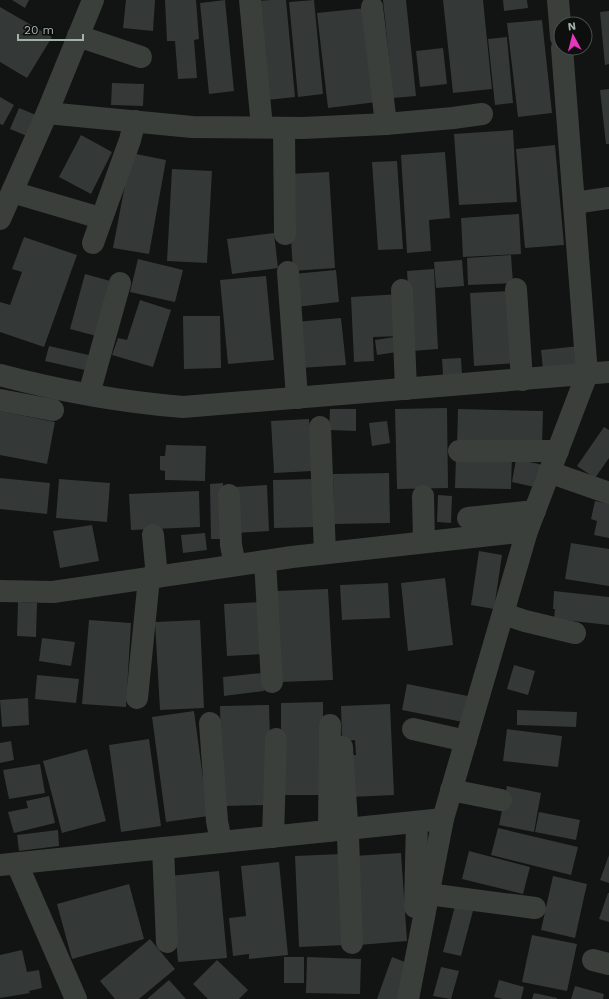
<svg xmlns="http://www.w3.org/2000/svg" width="609" height="999" viewBox="0 0 609 999" font-family="'Work Sans',sans-serif">
	<rect width="100%" height="100%" fill="#121313"/>
	<!-- building -->
	<g fill="#343836">
		<path d="M12,0H29L25,8Z"/>
		<path d="M126,0H155L153,31L123,28Z"/>
		<path d="M165,0H196L199,39L194,40L197,78L178,79L175,41H167Z"/>
		<path d="M225,0L234,91L209,94L200,3Z"/>
		<path d="M271,0H286L295,97L267,100L257,1Z"/>
		<path d="M314,0L323,94L298,97L289,2Z"/>
		<path d="M383,0H406L416,96L393,98Z"/>
		<path d="M443,0H483L492,89L453,93Z"/>
		<path d="M503,0H527L528,8L504,11Z"/>
		<path d="M0,7L52,37L27,78L0,62Z"/>
		<path d="M366,8L377,102L328,108L317,13Z"/>
		<path d="M609,11V64L605,65L600,12Z"/>
		<path d="M542,20L552,113L518,117L507,23Z"/>
		<path d="M507,37L513,103L495,105L488,39Z"/>
		<path d="M443,48L447,84L420,87L416,51Z"/>
		<path d="M112,83L144,84L143,106L111,105Z"/>
		<path d="M609,89V144H606L600,90Z"/>
		<path d="M0,97L14,105L3,125L0,124Z"/>
		<path d="M19,108L36,115L27,136L10,129Z"/>
		<path d="M513,130L517,202L459,205L454,134Z"/>
		<path d="M81,135L112,152L91,194L59,177Z"/>
		<path d="M555,145L564,245L525,248L516,149Z"/>
		<path d="M445,152L450,218L429,220L431,251L407,253L401,155Z"/>
		<path d="M131,153L166,160L149,254L113,248Z"/>
		<path d="M397,161L403,249L378,250L372,162Z"/>
		<path d="M172,169L212,171L207,263L167,261Z"/>
		<path d="M329,172L335,268L293,271L287,174Z"/>
		<path d="M519,214L521,254L463,257L461,218Z"/>
		<path d="M274,233L278,268L232,274L227,239Z"/>
		<path d="M24,237L77,255L44,347L0,332V302L10,305L22,272L12,269Z"/>
		<path d="M511,255L513,283L468,285L467,258Z"/>
		<path d="M138,259L183,270L175,302L130,292Z"/>
		<path d="M462,260L464,286L436,288L434,262Z"/>
		<path d="M434,269L438,349L412,351L407,271Z"/>
		<path d="M336,270L339,302L296,307L293,274Z"/>
		<path d="M85,274L114,282L100,337L70,329Z"/>
		<path d="M266,276L274,360L228,364L220,280Z"/>
		<path d="M512,291L516,363L474,366L470,293Z"/>
		<path d="M401,294L403,336L373,337L374,361L354,362L351,297Z"/>
		<path d="M140,300L171,310L153,367L112,355L118,338L127,340Z"/>
		<path d="M183,316H220L221,368L184,369Z"/>
		<path d="M341,318L346,365L300,368L295,322Z"/>
		<path d="M395,337L397,352L377,355L375,340Z"/>
		<path d="M49,346L93,356L89,371L45,361Z"/>
		<path d="M580,346L581,365L543,369L541,350Z"/>
		<path d="M461,358L462,374L443,375L442,359Z"/>
		<path d="M447,408L448,488L397,489L395,409Z"/>
		<path d="M330,409H356V431L329,430Z"/>
		<path d="M458,409L543,411L542,448L457,446Z"/>
		<path d="M0,411L55,422L47,464L0,455Z"/>
		<path d="M309,419L312,471L274,473L271,421Z"/>
		<path d="M387,421L390,443L372,446L369,423Z"/>
		<path d="M604,427L609,430V458L595,478L577,466Z"/>
		<path d="M166,445L206,446L205,481L165,480V471L160,470V456H165Z"/>
		<path d="M456,455L512,456L511,489L455,488Z"/>
		<path d="M516,459L543,465L539,488L512,482Z"/>
		<path d="M389,473L390,523L334,524L333,474Z"/>
		<path d="M0,478L50,483L47,514L0,509Z"/>
		<path d="M59,479L110,483L107,522L56,518Z"/>
		<path d="M315,479L316,527L274,528L273,480Z"/>
		<path d="M223,483L224,539H211L210,484Z"/>
		<path d="M267,485L269,531L236,533L234,487Z"/>
		<path d="M199,491L200,527L131,530L129,494Z"/>
		<path d="M438,495L452,496L451,523L437,522Z"/>
		<path d="M595,501L609,504V538L594,535L597,521L591,519Z"/>
		<path d="M92,525L99,561L60,568L53,531Z"/>
		<path d="M205,533L207,550L183,553L181,535Z"/>
		<path d="M571,543L609,549V586L565,579Z"/>
		<path d="M479,551L502,555L494,609L471,605Z"/>
		<path d="M445,578L453,645L408,651L401,583Z"/>
		<path d="M388,583L390,618L342,620L340,585Z"/>
		<path d="M328,589L333,680L280,682L276,591Z"/>
		<path d="M554,591L609,597V625L554,619L555,609H553Z"/>
		<path d="M18,602L37,603L36,637L17,636Z"/>
		<path d="M261,602L264,654L227,656L224,604Z"/>
		<path d="M89,620L131,623L126,707L82,704Z"/>
		<path d="M200,620L204,708L160,710L155,622Z"/>
		<path d="M42,638L75,642L71,666L39,661Z"/>
		<path d="M514,665L535,671L528,695L507,689Z"/>
		<path d="M262,673L264,691L224,696L223,677Z"/>
		<path d="M37,675L79,679L76,703L35,699Z"/>
		<path d="M407,684L468,696L463,722L402,710Z"/>
		<path d="M28,698L29,725L2,727L0,700Z"/>
		<path d="M323,702L324,795H281V703Z"/>
		<path d="M390,704L394,795L350,797L348,755H356L355,740L342,741L341,706Z"/>
		<path d="M269,705L272,805L222,806L220,706Z"/>
		<path d="M517,710L577,712L576,727L517,725Z"/>
		<path d="M194,711L208,816L166,822L152,717Z"/>
		<path d="M507,729L562,736L558,767L503,761Z"/>
		<path d="M149,739L161,826L121,832L109,745Z"/>
		<path d="M11,741L14,760L0,763V743Z"/>
		<path d="M87,749L106,821L62,833L43,761Z"/>
		<path d="M40,764L45,793L9,799L3,770Z"/>
		<path d="M507,786L541,793L534,832L499,825Z"/>
		<path d="M49,796L55,823L14,833L8,812L28,808L26,801Z"/>
		<path d="M539,812L580,820L576,840L535,832Z"/>
		<path d="M498,828L578,847L571,875L491,855Z"/>
		<path d="M58,830L59,846L19,851L17,835Z"/>
		<path d="M469,851L530,867L523,894L462,879Z"/>
		<path d="M401,853L407,941L359,945L354,856Z"/>
		<path d="M342,854L346,945L299,947L295,856Z"/>
		<path d="M609,855V883L600,880Z"/>
		<path d="M279,862L288,955L249,959V954L233,956L229,918L246,916L241,866Z"/>
		<path d="M219,871L227,958L178,962L170,876Z"/>
		<path d="M553,876L587,884L575,938L541,930Z"/>
		<path d="M129,884L144,939L72,959L57,904Z"/>
		<path d="M608,893H609V922L599,919Z"/>
		<path d="M456,902L474,907L461,956L443,952Z"/>
		<path d="M532,935L577,944L567,991L522,982Z"/>
		<path d="M150,939L175,969L139,999H115L100,981Z"/>
		<path d="M22,950L27,972L39,970L42,988L29,991L30,993L0,998V955Z"/>
		<rect x="284" y="957" width="20" height="26"/>
		<path d="M307,957L361,959L360,994L306,993Z"/>
		<path d="M392,957L410,964L397,999H377Z"/>
		<path d="M217,960L248,990L239,999H208L193,984Z"/>
		<path d="M441,967L459,971L451,999L433,996Z"/>
		<path d="M169,980L186,999H147Z"/>
		<path d="M499,980L524,987L521,999H503L494,997Z"/>
		<path d="M575,986L604,994L603,999H571Z"/>
		<path d="M534,993L557,998V999H532Z"/>
	</g>
	<g fill="none" stroke-linecap="round" stroke-linejoin="round">
		<!-- minor -->
		<g stroke="#3a3f3c" stroke-width="22">
			<path d="M250,0L262,127"/>
			<path d="M558,0L561,37"/>
			<path d="M372,7L386,124"/>
			<path d="M78,36L141,57"/>
			<path d="M47,113L192,127L303,128L386,124L453,118L482,114"/>
			<path d="M284,128L285,234"/>
			<path d="M12,192L90,215"/>
			<path d="M574,203L609,198"/>
			<path d="M0,219L47,113L93,0"/>
			<path d="M93,243L130,140L135,121"/>
			<path d="M288,272L297,398"/>
			<path d="M516,289L522,380"/>
			<path d="M402,290L406,389"/>
			<path d="M0,375C60,391 121,402 183,407L609,372"/>
			<path d="M89,394L120,283"/>
			<path d="M0,400L53,410"/>
			<path d="M320,427L325,553"/>
			<path d="M459,451H558"/>
			<path d="M549,472L609,493"/>
			<path d="M229,495L231,545L235,565"/>
			<path d="M423,496L424,542"/>
			<path d="M468,518L535,511"/>
			<path d="M153,535L157,577"/>
			<path d="M265,561L272,682"/>
			<path d="M0,591L53,592L292,557L527,531"/>
			<path d="M504,614L525,621L575,633"/>
			<path d="M137,698L148,588V578"/>
			<path d="M210,723L217,821L221,842"/>
			<path d="M413,729L466,741"/>
			<path d="M342,747L348,837L352,943"/>
			<path d="M451,790L501,800"/>
			<path d="M329,831L330,725"/>
			<path d="M273,837L276,739"/>
			<path d="M163,848L167,942"/>
			<path d="M17,864L76,999"/>
			<path d="M0,865L443,819"/>
			<path d="M428,894L535,908"/>
			<path d="M415,907L417,822"/>
			<path d="M593,960L609,964"/>
			<path d="M408,999L443,819L527,531L587,374L562,48"/>
		</g>
	</g>
	<!-- north arrow -->
	<g transform="translate(573 36) rotate(353)"><circle r="19" fill="#0d0e0e" stroke="#49504c"/>
	<path d="M0-3L7 15L0 10L-7 15Z" fill="#e835be"/>
	<text y="-6" font-size="11" font-weight="bold" text-anchor="middle" fill="#a4b3a8">N</text>
	</g>
	<!-- scale -->
	<path d="M18 34v6h65v-6" fill="none" stroke="#a4b3a8" stroke-width="2"/>
	<text x="24" y="34" font-size="12" fill="#a4b3a8" stroke="#0d0e0e" stroke-width="3" paint-order="stroke">20 m</text>
</svg>
